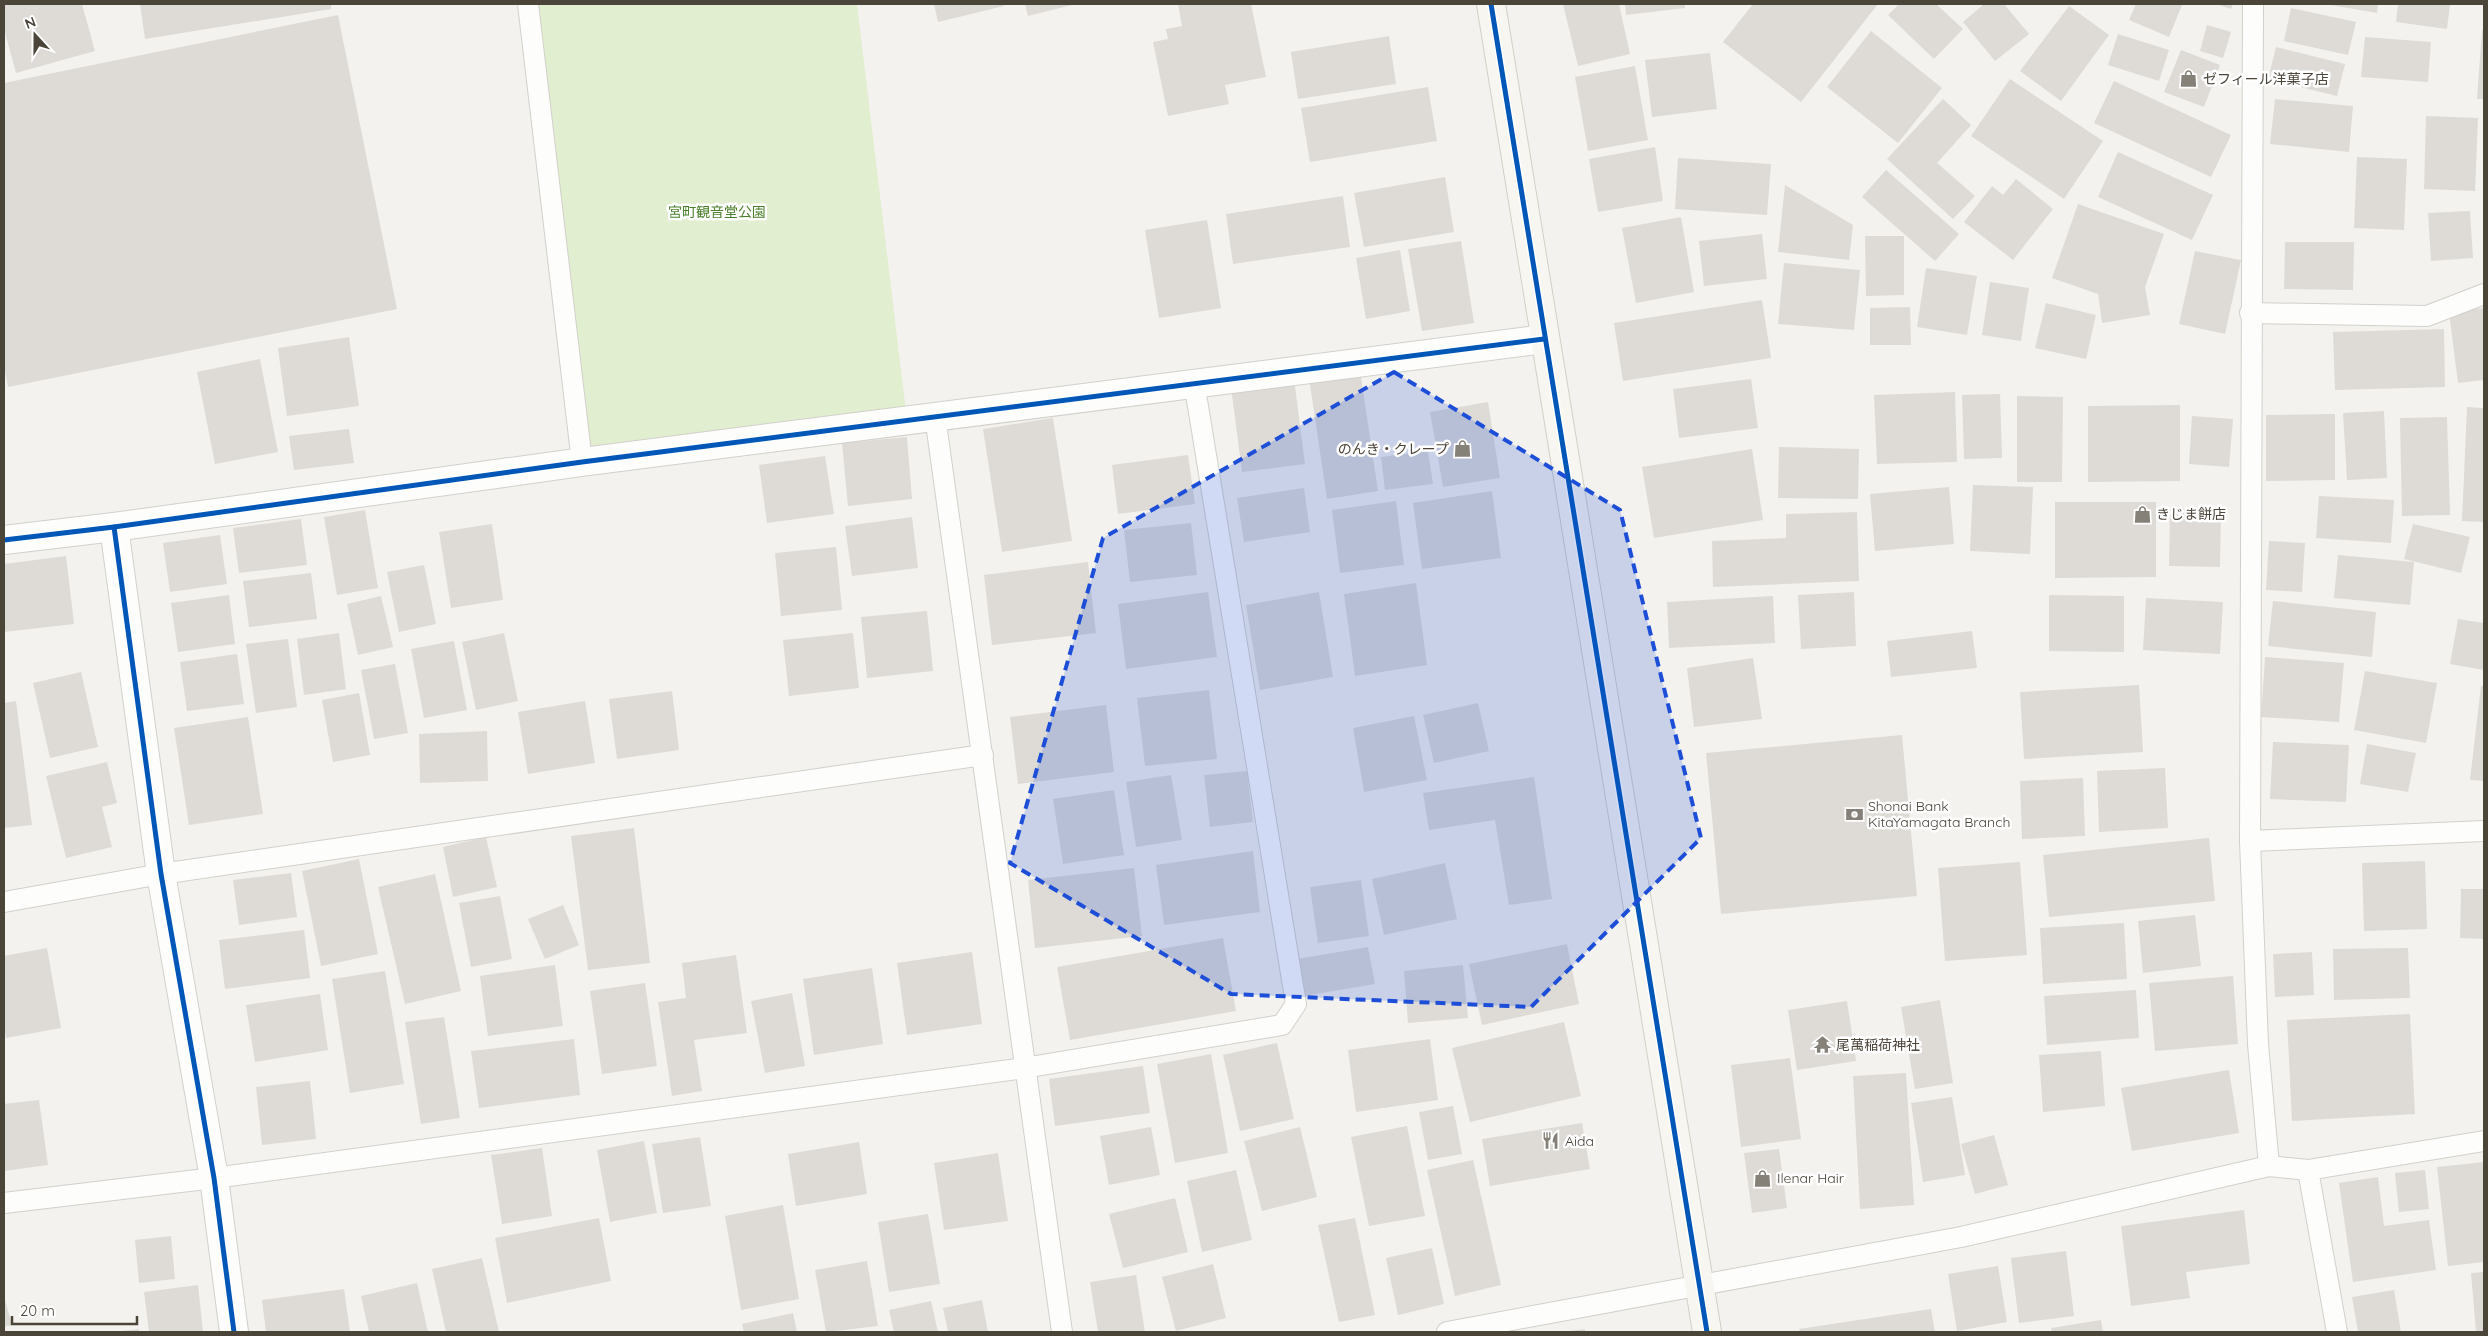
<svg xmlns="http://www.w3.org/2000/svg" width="2488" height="1336" viewBox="0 0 2488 1336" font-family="Quicksand,'Noto Sans JP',sans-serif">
	<rect width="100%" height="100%" fill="#f4f2ee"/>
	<!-- green -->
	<path fill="#e1eecf" d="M528,4H857L907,420L582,462Z"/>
	<!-- building -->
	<g fill="#dedbd6">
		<path d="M4,4H82L95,51L16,73L4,29Z"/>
		<path d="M140,4H331V9L145,39Z"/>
		<path d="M934,4H1003L1004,6L938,22Z"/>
		<path d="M1025,4H1076L1028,16Z"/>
		<path d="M1178,4H1251L1266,77L1225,85L1229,104L1168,116L1153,42L1168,39L1166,29L1182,26Z"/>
		<path d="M1563,4H1619L1630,54L1578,66Z"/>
		<path d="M1625,4H1685V8L1626,15Z"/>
		<path d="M1753,4H1878L1801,102L1723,42Z"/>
		<path d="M1899,4H1936L1963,29L1934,59L1888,15Z"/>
		<path d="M1984,4H2004L2029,34L1995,61L1963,22Z"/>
		<path d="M2136,4L2182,5L2169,37L2129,20Z"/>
		<path d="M2216,4H2233L2231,9Z"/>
		<path d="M2325,4H2378L2377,13Z"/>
		<path d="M2398,4H2450L2447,29L2396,22Z"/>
		<path d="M2069,6L2109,35L2061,101L2020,71Z"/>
		<path d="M2291,8L2356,22L2348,55L2284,41Z"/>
		<path d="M338,15L397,309L8,387L4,366V83Z"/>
		<path d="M2207,25L2231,32L2223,58L2200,51Z"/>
		<path d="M2482,30H2484V99H2477Z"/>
		<path d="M1871,31L1942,88L1898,143L1827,87Z"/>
		<path d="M2118,34L2169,50L2159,81L2108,65Z"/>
		<path d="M1389,36L1396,84L1298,99L1291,52Z"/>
		<path d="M2365,37L2431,42L2428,82L2361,77Z"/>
		<path d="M2276,47L2345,64L2337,96L2268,79Z"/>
		<path d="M2181,50L2220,65L2204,107L2164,92Z"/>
		<path d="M1710,53L1717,109L1652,117L1645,60Z"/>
		<path d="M1635,66L1648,140L1588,151L1575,77Z"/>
		<path d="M2010,79L2103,141L2064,199L1971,136Z"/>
		<path d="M2114,81L2231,135L2211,177L2094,123Z"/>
		<path d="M1428,87L1437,141L1310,162L1301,108Z"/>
		<path d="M1943,99L1971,125L1937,163L1975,196L1953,219L1887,159Z"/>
		<path d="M2275,99L2353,106L2349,152L2270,144Z"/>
		<path d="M2426,116L2478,118L2475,191L2424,189Z"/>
		<path d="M1655,147L1663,201L1598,212L1589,159Z"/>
		<path d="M2118,152L2213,195L2192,240L2098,197Z"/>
		<path d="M2357,157L2407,159L2404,230L2354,228Z"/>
		<path d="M1678,158L1771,164L1767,215L1675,209Z"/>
		<path d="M1886,170L1959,234L1935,261L1862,197Z"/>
		<path d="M1445,177L1454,232L1364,247L1354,193Z"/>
		<path d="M2016,179L2053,209L2013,260L1964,222L1992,186L2003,195Z"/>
		<path d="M1785,185L1853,225L1849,260L1778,252Z"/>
		<path d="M1343,196L1350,247L1233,264L1226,214Z"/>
		<path d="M2078,204L2164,234L2145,287L2150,315L2102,323L2098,294L2052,278Z"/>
		<path d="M2470,211L2473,258L2431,261L2428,213Z"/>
		<path d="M1681,217L1694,292L1636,303L1622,228Z"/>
		<path d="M1207,220L1221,308L1159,318L1145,230Z"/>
		<path d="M1762,234L1767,279L1704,286L1699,241Z"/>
		<path d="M1865,236H1904V295L1866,296Z"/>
		<path d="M1461,241L1474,323L1422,331L1408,249Z"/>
		<path d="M2285,242H2354L2353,290L2284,289Z"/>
		<path d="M1400,250L1410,311L1366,319L1356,258Z"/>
		<path d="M2195,251L2241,260L2225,334L2179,324Z"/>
		<path d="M1784,263L1860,270L1854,330L1778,324Z"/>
		<path d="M1926,268L1977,276L1967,335L1917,327Z"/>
		<path d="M1990,282L2029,288L2021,341L1982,335Z"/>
		<path d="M1762,300L1771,358L1623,381L1614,323Z"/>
		<path d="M2046,303L2096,315L2086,359L2035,348Z"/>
		<path d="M1910,307L1911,345H1870V308Z"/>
		<path d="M2484,308V380L2458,383L2449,312Z"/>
		<path d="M2444,329L2445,387L2335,390L2333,332Z"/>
		<path d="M349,337L359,406L287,416L278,348Z"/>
		<path d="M260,359L278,452L215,464L197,372Z"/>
		<path d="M1360,370L1378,491L1327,499L1309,378Z"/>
		<path d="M1294,379L1305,464L1242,472L1231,387Z"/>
		<path d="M1751,379L1758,428L1679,438L1673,389Z"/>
		<path d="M1955,392L1957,462L1877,464L1874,395Z"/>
		<path d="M2000,394L2002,458L1964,459L1962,395Z"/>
		<path d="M2017,396L2063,397L2062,482H2017Z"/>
		<path d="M1488,402L1500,478L1443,487L1430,412Z"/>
		<path d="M2180,405V481L2088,482V406Z"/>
		<path d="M2467,407L2484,408V522L2462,521Z"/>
		<path d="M2384,411L2387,478L2347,480L2343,413Z"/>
		<path d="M2335,414V480L2266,481V415Z"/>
		<path d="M2192,416L2233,419L2229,467L2189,464Z"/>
		<path d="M2447,417L2450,515L2402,516L2400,418Z"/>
		<path d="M1053,418L1072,541L1002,552L983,429Z"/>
		<path d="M349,429L354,463L294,470L289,436Z"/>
		<path d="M907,437L912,499L848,506L842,443Z"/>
		<path d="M1779,447L1859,449L1858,499L1778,498Z"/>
		<path d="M1752,449L1763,520L1654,538L1642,467Z"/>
		<path d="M1428,451L1433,484L1385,490L1381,457Z"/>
		<path d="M1188,455L1195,504L1118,514L1112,465Z"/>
		<path d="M825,456L834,514L767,523L759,465Z"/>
		<path d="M1973,485L2033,487L2030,554L1970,551Z"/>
		<path d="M1949,487L1954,544L1875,551L1870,494Z"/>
		<path d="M1304,488L1310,532L1244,542L1237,498Z"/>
		<path d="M1492,491L1501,558L1422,569L1413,503Z"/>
		<path d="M2319,496L2394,500L2391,543L2316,538Z"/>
		<path d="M1396,501L1404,565L1340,573L1332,510Z"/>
		<path d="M2055,502H2156V577L2055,578Z"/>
		<path d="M2170,508L2221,509L2220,567L2169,566Z"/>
		<path d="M365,510L378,588L337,595L324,517Z"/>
		<path d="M1857,512L1859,581L1713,587L1712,541L1786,538V514Z"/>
		<path d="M912,517L918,568L852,576L845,526Z"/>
		<path d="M301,519L307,565L239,573L233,528Z"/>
		<path d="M1191,523L1197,575L1130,582L1124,530Z"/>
		<path d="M492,524L503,600L451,608L439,532Z"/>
		<path d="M2413,524L2470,537L2461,573L2404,559Z"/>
		<path d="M220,535L227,584L170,592L163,543Z"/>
		<path d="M2269,541L2305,543L2302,592L2266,590Z"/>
		<path d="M836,547L842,610L781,616L775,553Z"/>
		<path d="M2338,555L2414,562L2410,605L2334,598Z"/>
		<path d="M66,556L74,624L4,632V564Z"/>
		<path d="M1088,562L1096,633L992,645L984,575Z"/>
		<path d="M424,565L436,624L399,632L387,572Z"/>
		<path d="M311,573L317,619L249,627L243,581Z"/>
		<path d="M1416,583L1427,665L1355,676L1344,594Z"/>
		<path d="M1208,592L1217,657L1126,669L1118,604Z"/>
		<path d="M1319,592L1333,677L1260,690L1246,605Z"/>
		<path d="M1854,592L1856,646L1801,649L1798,595Z"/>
		<path d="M229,595L235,644L178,652L171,603Z"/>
		<path d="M2049,595L2124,596V652L2049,651Z"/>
		<path d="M381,596L393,647L358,655L347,604Z"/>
		<path d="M1773,596L1775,643L1669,648L1667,602Z"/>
		<path d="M2146,598L2223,602L2220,654L2143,650Z"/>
		<path d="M2273,601L2376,612L2372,657L2268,646Z"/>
		<path d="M927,611L933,671L867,678L861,617Z"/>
		<path d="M2458,619L2484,623V670L2450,664Z"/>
		<path d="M1972,631L1977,668L1891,677L1887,641Z"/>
		<path d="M339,633L346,689L304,695L297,639Z"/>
		<path d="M504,633L518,701L476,710L462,642Z"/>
		<path d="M853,633L859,688L789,696L783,640Z"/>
		<path d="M288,639L297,707L256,713L246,644Z"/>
		<path d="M454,641L467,710L424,718L411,649Z"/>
		<path d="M237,654L244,704L187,711L180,662Z"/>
		<path d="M2265,657L2344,663L2339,722L2261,717Z"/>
		<path d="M1753,658L1762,719L1694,727L1687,668Z"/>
		<path d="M395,664L408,733L374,739L361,670Z"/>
		<path d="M2365,671L2437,683L2426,743L2354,730Z"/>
		<path d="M81,672L98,747L50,758L33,683Z"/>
		<path d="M2139,685L2143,752L2024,759L2020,692Z"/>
		<path d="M2481,686H2484V781L2470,780Z"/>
		<path d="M1209,690L1217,759L1145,766L1137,698Z"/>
		<path d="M672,691L679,750L617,759L609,699Z"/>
		<path d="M359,693L370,755L333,762L322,700Z"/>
		<path d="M16,701L32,825L4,828V703Z"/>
		<path d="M585,701L595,763L528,774L518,712Z"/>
		<path d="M1478,703L1489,751L1434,763L1423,715Z"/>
		<path d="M1106,705L1114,772L1018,784L1010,717Z"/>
		<path d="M1414,716L1427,780L1364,792L1353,728Z"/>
		<path d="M248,717L263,814L189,825L174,728Z"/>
		<path d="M487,731L488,781L420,783L419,734Z"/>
		<path d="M1902,735L1917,896L1721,914L1706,753Z"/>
		<path d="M2273,742L2349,745L2346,802L2270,799Z"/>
		<path d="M2367,744L2416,753L2408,792L2360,784Z"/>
		<path d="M107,762L117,803L102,807L112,847L66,858L46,776Z"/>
		<path d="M2165,768L2168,828L2099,832L2097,771Z"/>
		<path d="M1247,771L1253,822L1210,827L1204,775Z"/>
		<path d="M1171,775L1182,840L1136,847L1126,782Z"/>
		<path d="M1534,777L1552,899L1509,905L1495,820L1429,830L1423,793Z"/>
		<path d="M2083,778L2085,836L2022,839L2020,781Z"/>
		<path d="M1114,790L1124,855L1063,864L1053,799Z"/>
		<path d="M634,828L650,963L588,970L571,836Z"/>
		<path d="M486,837L497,887L453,897L443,847Z"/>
		<path d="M2209,838L2215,901L2049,917L2043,855Z"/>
		<path d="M1253,851L1260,912L1164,925L1156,865Z"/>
		<path d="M359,859L378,954L321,966L302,871Z"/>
		<path d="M2425,861L2427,929L2364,931L2362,863Z"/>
		<path d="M2020,862L2027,955L1945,961L1938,868Z"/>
		<path d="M1445,863L1457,919L1384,935L1372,879Z"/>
		<path d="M1134,868L1142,936L1035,948L1028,880Z"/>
		<path d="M291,873L297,917L239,925L233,880Z"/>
		<path d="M435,874L461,991L405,1004L378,887Z"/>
		<path d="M1361,880L1369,936L1318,943L1310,887Z"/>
		<path d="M2461,889H2484V939L2460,938Z"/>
		<path d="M500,896L512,959L471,967L459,903Z"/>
		<path d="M563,905L579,945L545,959L528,919Z"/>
		<path d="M2195,915L2201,966L2143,973L2138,921Z"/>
		<path d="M2124,923L2127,979L2043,984L2040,928Z"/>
		<path d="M304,930L310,978L225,989L219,940Z"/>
		<path d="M1223,938L1236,1011L1070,1040L1057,967Z"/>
		<path d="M1567,944L1579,1004L1482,1025L1469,964Z"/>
		<path d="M1368,947L1375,984L1304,996L1297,959Z"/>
		<path d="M47,948L61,1028L6,1038L4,1025V956Z"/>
		<path d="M2408,948L2410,998L2334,1000L2333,949Z"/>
		<path d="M972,952L982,1024L907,1035L897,963Z"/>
		<path d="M2312,952L2314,995L2275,997L2273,954Z"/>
		<path d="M736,955L747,1033L694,1040L702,1091L672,1096L658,1002L686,998L682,963Z"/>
		<path d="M555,965L563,1026L488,1036L480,976Z"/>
		<path d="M1463,965L1468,1018L1408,1023L1404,971Z"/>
		<path d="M872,968L883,1044L814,1055L803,979Z"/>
		<path d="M385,971L404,1084L350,1093L332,979Z"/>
		<path d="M2233,976L2238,1044L2155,1051L2149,983Z"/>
		<path d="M645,983L657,1066L602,1074L590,991Z"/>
		<path d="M2136,990L2139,1038L2047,1045L2044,996Z"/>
		<path d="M792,993L805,1066L765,1073L751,1001Z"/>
		<path d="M320,994L328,1050L255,1062L246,1005Z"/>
		<path d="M1940,1000L1953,1083L1915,1089L1901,1007Z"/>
		<path d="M1847,1001L1856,1061L1797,1070L1788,1010Z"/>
		<path d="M2410,1014L2415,1114L2292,1121L2287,1020Z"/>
		<path d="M444,1017L460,1118L421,1124L405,1022Z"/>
		<path d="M1564,1022L1581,1096L1470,1122L1452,1048Z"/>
		<path d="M574,1039L580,1095L479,1108L471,1051Z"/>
		<path d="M1430,1039L1438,1100L1356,1112L1348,1050Z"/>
		<path d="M1277,1043L1294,1119L1240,1131L1223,1055Z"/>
		<path d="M2101,1051L2105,1106L2043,1112L2039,1055Z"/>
		<path d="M1211,1054L1228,1153L1175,1163L1157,1064Z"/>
		<path d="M1790,1058L1801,1139L1741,1147L1731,1065Z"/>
		<path d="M1143,1066L1150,1113L1055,1126L1049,1079Z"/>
		<path d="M2229,1070L2239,1133L2132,1151L2121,1088Z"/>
		<path d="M1906,1073L1914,1205L1860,1209L1853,1076Z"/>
		<path d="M310,1081L316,1139L262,1145L256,1087Z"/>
		<path d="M1952,1097L1965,1175L1923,1182L1911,1103Z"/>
		<path d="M39,1100L48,1165L4,1171V1104Z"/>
		<path d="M1453,1106L1462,1154L1428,1160L1419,1112Z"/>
		<path d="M1582,1123L1590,1169L1490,1186L1482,1139Z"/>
		<path d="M1407,1126L1425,1216L1369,1226L1351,1137Z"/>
		<path d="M1151,1127L1160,1175L1109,1185L1100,1136Z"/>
		<path d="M1300,1127L1317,1197L1262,1211L1244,1141Z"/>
		<path d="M1994,1135L2008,1185L1975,1194L1961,1144Z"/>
		<path d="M700,1137L711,1206L663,1213L652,1144Z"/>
		<path d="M644,1141L657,1213L610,1222L597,1150Z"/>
		<path d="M859,1142L867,1194L796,1206L788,1154Z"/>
		<path d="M542,1148L552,1216L502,1224L491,1155Z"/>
		<path d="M1779,1149L1787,1208L1752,1213L1744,1153Z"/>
		<path d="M998,1153L1008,1221L944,1230L934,1163Z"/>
		<path d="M1473,1160L1501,1285L1455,1296L1427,1170Z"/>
		<path d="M2484,1162V1262L2448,1266L2437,1167Z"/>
		<path d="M1236,1170L1252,1240L1202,1252L1187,1181Z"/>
		<path d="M2425,1170L2429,1209L2399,1212L2395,1173Z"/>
		<path d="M2378,1177L2384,1226L2429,1220L2436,1270L2353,1282L2339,1183Z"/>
		<path d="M1175,1198L1188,1252L1123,1268L1109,1214Z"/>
		<path d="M783,1205L799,1299L741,1310L725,1216Z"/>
		<path d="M2244,1210L2250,1264L2186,1272L2190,1298L2131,1306L2121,1226Z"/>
		<path d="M928,1214L940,1284L889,1292L878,1222Z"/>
		<path d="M599,1218L611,1281L507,1303L495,1238Z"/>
		<path d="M1355,1218L1375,1315L1339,1322L1318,1225Z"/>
		<path d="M171,1236L175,1279L139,1283L135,1240Z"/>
		<path d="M1432,1248L1444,1304L1398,1315L1386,1258Z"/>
		<path d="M2066,1251L2074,1316L2019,1323L2011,1258Z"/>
		<path d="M482,1258L499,1332H446L432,1269Z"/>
		<path d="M867,1261L878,1326L826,1332L815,1270Z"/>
		<path d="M1213,1264L1226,1318L1176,1331L1162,1277Z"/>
		<path d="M1998,1266L2007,1322L1957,1331L1948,1274Z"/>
		<path d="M2484,1272V1332H2476L2471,1273Z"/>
		<path d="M1136,1275L1145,1332H1098L1090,1282Z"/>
		<path d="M417,1283L428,1332H369L361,1296Z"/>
		<path d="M198,1285L203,1332H149L144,1292Z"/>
		<path d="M344,1289L350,1332H266L262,1300Z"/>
		<path d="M2394,1290L2401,1332H2358L2352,1297Z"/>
		<path d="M4,1296L12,1325L4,1327Z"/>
		<path d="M982,1300L988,1332H948L943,1308Z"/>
		<path d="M931,1301L938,1332H894L889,1310Z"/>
		<path d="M1931,1309L1935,1332H1800L1799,1329Z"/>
		<path d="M793,1313L797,1332H744L742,1324Z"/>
		<path d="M2101,1320L2103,1332H2052L2051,1328Z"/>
		<path d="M139,1329V1332H121V1331Z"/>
		<path d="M1585,1329V1332H1569V1331Z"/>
	</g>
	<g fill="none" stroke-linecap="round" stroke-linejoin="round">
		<defs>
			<g id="lane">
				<path d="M528,4L582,462"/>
				<path d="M2253,4L2250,841L2258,1044L2269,1166"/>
				<path d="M2250,313L2427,316L2484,294"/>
				<path d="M935,416L1062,1332"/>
				<path d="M2250,841L2484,831"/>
				<path d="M4,902L161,874L983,755"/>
				<path d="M2308,1170L2337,1332"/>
				<path d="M4,1203L214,1178L1024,1068L1282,1025L1296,1004L1194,382"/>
				<path d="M1447,1332L1961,1237L2269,1166L2308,1170L2484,1141"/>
			</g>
			<g id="street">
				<path d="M114,527L161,874L214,1178L234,1332"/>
				<path d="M4,540L114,527L582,462L1544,339"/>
			</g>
			<path id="secondary" d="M1491,4L1707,1332"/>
		</defs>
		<!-- lane casing -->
		<use href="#lane" stroke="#d2d0cb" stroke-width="22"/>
		<!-- street casing -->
		<use href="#street" stroke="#d2d0cb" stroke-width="30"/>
		<!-- secondary casing -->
		<use href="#secondary" stroke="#d3cfc5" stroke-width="30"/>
		<!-- lane -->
		<use href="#lane" stroke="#fdfdfc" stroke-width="20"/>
		<!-- street -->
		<use href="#street" stroke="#fdfdfc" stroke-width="28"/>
		<!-- secondary -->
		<use href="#secondary" stroke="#f7f6f1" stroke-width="28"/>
		<defs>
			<g id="cycleway">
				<path d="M1491,4L1707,1332"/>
				<path d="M114,527L161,874L214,1178L234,1332"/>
				<path d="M4,540L114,527L582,462L1544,339"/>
			</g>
		</defs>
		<!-- cycleway casing -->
		<use href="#cycleway" stroke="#fff" stroke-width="8"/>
		<!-- cycleway -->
		<use href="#cycleway" stroke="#0057b8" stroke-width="5"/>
	</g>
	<!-- marked area -->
	<path fill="#1d4ed8" fill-opacity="0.2" stroke="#1d4ed8" stroke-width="4" stroke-dasharray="10 6" stroke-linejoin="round" d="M1394,372L1620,510L1701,838L1531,1007L1231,994L1010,863L1103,538Z"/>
	<!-- icons -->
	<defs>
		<symbol id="shop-bare" viewBox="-9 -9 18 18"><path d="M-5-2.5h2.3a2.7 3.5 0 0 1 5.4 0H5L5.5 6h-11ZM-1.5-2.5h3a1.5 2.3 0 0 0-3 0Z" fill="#868178" stroke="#fff" stroke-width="2.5" paint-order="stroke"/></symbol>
		<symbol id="bank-bare" viewBox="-9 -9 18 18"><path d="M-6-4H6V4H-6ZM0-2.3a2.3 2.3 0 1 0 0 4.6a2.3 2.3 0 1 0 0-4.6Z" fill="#868178" stroke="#fff" stroke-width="2.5" paint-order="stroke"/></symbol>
		<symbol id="temple-bare" viewBox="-9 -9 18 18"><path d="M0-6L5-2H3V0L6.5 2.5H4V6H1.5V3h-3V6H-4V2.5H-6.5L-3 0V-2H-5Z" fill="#868178" stroke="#fff" stroke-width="2.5" paint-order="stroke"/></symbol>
		<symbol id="restaurant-bare" viewBox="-9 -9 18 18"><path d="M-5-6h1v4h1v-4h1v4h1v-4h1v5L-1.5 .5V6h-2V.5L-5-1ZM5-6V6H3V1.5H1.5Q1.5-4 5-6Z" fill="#868178" stroke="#fff" stroke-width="2.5" paint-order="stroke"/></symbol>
	</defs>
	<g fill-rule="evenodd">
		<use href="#shop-bare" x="2176" y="66" width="25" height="25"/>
		<use href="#shop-bare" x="1450" y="436" width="25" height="25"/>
		<use href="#shop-bare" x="2130" y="502" width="25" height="25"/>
		<use href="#bank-bare" x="1842" y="802" width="25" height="25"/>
		<use href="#temple-bare" x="1810" y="1032" width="25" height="25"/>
		<use href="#restaurant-bare" x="1538" y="1128" width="25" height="25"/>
		<use href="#shop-bare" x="1750" y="1166" width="25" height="25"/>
	</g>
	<g text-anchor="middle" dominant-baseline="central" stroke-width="5" stroke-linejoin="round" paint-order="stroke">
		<!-- poi labels -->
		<g font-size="14" fill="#4b4439" stroke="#fff" text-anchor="start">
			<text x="2203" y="79">ゼフィール洋菓子店</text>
			<text x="1449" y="449" text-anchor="end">のんき・クレープ</text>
			<text x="2156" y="514">きじま餅店</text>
			<text x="1868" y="806">Shonai Bank<tspan x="1868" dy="16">KitaYamagata Branch</tspan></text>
			<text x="1836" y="1045">尾萬稲荷神社</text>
			<text x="1565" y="1141">Aida</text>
			<text x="1777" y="1178">Ilenar Hair</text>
		</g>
		<!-- park labels -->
		<g font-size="14" fill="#4a7f2a" stroke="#fff">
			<text x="717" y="212">宮町観音堂公園</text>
		</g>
	</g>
	<!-- border -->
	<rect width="2488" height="1336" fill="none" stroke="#4b4439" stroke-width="10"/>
	<!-- north arrow -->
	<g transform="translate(35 35) rotate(339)" stroke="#ffffff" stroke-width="4" paint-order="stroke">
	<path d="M0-4L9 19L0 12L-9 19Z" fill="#4b4439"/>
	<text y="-8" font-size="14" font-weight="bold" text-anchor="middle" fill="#4b4439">N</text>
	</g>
	<!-- scale -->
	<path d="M12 1316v8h125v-8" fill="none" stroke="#4b4439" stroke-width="2.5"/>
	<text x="20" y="1316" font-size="15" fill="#4b4439" stroke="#ffffff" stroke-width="4" paint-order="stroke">20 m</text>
</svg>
